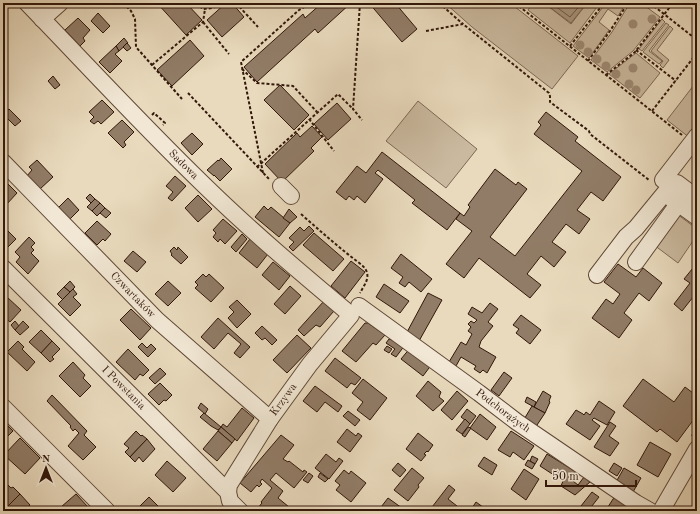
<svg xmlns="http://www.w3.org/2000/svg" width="700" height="514" viewBox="0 0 700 514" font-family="'Old Standard TT',serif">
	<rect width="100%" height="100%" fill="#e9dabd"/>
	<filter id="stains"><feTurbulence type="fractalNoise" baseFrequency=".005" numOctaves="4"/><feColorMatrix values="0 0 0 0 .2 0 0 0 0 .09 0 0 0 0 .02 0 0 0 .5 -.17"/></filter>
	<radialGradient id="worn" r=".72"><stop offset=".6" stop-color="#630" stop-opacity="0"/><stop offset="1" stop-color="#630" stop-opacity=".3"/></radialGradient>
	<!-- green -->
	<g fill="#cab99f" stroke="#7e6854">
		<path d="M445,3H510L578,56L552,89L472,27Z"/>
		<path d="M533,3H544L571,24L587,3H600L570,43L528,10Z"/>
		<path d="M606,3H626L618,16L608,9L599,22L609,30L589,58L573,46Z"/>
		<path d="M630,3H641L660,17L633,51L607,72L591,60L612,32Z"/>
		<path d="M662,19L665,22L642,51L639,49Z"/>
		<path d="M666,23L669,25L649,51L662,61L659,64L643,52Z"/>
		<path d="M670,26L673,29L657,50L669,60L663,68L660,65L663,61L651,51Z"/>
		<path d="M636,53L660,73L640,98L609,74Z"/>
		<path d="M697,81V129L690,138L667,120Z"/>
		<path d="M418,101L477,149L446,188L386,141Z"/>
		<path d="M677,214L697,229V235L678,263L654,245Z"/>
	</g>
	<!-- water -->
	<path fill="#ab9880" stroke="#7b6451" d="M544,3H587L571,23Z"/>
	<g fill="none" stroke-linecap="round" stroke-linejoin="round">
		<!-- shore -->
		<path stroke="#6e5845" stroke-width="1" d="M551,3L570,17L582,3"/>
	</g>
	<!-- building -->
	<g fill="#917c67" stroke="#32170a">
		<path d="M157,3H186L202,20L186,35Z"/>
		<path d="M226,3H232L244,17L222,37L207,20Z"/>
		<path d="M322,3H351L318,33L315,29L257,82L244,67L303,14L305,18Z"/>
		<path d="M369,3H395L417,29L402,42Z"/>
		<path d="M98,13L110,26L103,33L91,21Z"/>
		<path d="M78,18L90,30L83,38L85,41L80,46L65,30Z"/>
		<path d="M124,38L128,43L119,51L116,46Z"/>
		<path d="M190,40L204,56L172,86L157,70Z"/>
		<path d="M127,43L131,48L127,51L123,47Z"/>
		<path d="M116,46L119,51L115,54L122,61L110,73L99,62Z"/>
		<path d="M53,76L60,85L55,89L48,81Z"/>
		<path d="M280,85L309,115L294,130L264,100Z"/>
		<path d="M102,100L114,112L101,124L98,121L94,124L90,121L94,117L89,112Z"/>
		<path d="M337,103L351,119L328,140L314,124Z"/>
		<path d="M9,109L21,121L15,126L3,114Z"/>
		<path d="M546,112L578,137L575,141L621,177L603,201L591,192L577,210L590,219L579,234L566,224L552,242L566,252L554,267L541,256L527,274L541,285L530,298L479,258L464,278L446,264L472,231L456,219L460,213L464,216L470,207L468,205L495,169L516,185L518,182L527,189L490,237L515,256L582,171L534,134L541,125L538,122Z"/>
		<path d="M122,120L134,132L124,142L126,145L123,148L108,133Z"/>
		<path d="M312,126L322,137L311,148L314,151L282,182L265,164L297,133L300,137Z"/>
		<path d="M192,133L203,144L192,155L181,143Z"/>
		<path d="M382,152L460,213L447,230L412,203L415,200L378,170L375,173L383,179L365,203L357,196L354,200L349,196L346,200L336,192L357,166L366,173Z"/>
		<path d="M221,158L232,169L220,181L214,175V176L207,170L218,160L219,161Z"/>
		<path d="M37,160L53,177L40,189L26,177L32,170L29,167Z"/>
		<path d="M175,176L186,186L172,201L168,198L173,192L166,186Z"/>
		<path d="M6,182L17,193L6,205L3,202V185Z"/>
		<path d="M90,194L95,199L91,203L86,198Z"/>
		<path d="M198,195L212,209L198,222L185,208Z"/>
		<path d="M68,198L79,210L69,220L58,208Z"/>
		<path d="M95,199L100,203L92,211L87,207Z"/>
		<path d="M100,203L105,208L97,216L92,211Z"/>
		<path d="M264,206L268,210L271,207L290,223L279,237L255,217Z"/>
		<path d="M105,208L111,213L106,218L100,213Z"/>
		<path d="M289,209L297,217L290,223L283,218Z"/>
		<path d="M223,219L237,231L225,244L220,239L218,242L213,237L216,233L213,230Z"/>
		<path d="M97,221L111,234L105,241L103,239L97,245L85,233Z"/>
		<path d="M3,226L16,239L5,250L3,248Z"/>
		<path d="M309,226L314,231L293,251L289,247L294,242L289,238L300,227L304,231Z"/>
		<path d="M314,233L344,259L333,271L303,245Z"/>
		<path d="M242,234L247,239L236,252L231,247Z"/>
		<path d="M29,237L35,243L31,247L34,250L31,253L39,261L28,274L16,262L20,257L15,252Z"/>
		<path d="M250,239L268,254L257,268L239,253Z"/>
		<path d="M174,247L177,250L178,247L188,257L181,264L171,255L172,254L170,251Z"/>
		<path d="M133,251L146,262L137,272L124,261Z"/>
		<path d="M401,254L432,279L421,292L409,282L405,287L399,283L403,277L391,268Z"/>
		<path d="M351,261L365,272L345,298L331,286Z"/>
		<path d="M273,262L290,276L279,290L262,275Z"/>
		<path d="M697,263V292L682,311L674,304L690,283L684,279Z"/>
		<path d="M618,264L636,277L643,268L662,283L649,301L639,293L624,313L632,320L619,338L592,318L606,299L613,304L620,294L604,282Z"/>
		<path d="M203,274L206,277L209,274L224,288L211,302L195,288L198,285L195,282Z"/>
		<path d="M70,281L75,287L70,292L64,287Z"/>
		<path d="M168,281L181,293L168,306L155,294Z"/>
		<path d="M384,284L409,301L400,313L376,297Z"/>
		<path d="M290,286L301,296L285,314L274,304Z"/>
		<path d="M64,287L70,292L63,300L57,294Z"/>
		<path d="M73,289L77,294L73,297L81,305L70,316L58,304Z"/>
		<path d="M428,293L442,300L419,341L406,334Z"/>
		<path d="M3,297L6,300L8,298L21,310L10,322L3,316Z"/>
		<path d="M237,300L251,314L237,328L228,318L234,312L229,307Z"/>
		<path d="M324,301L334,311L320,327L316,325L304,336L298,330Z"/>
		<path d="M490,303L498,309L488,322L493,326L481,341L479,347L496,357L487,373L483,370L480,373L474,369L476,366L461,357L456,366L449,362L461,342L466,345L472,334L468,331L471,327L468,324L471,321L474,323L477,320L468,314L472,307L482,313Z"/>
		<path d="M131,309L151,328L140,340L120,320Z"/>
		<path d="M521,315L541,330L530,344L516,333L519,329L513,325Z"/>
		<path d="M218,318L250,347L240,358L234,353L241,344L228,333L214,349L201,337Z"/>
		<path d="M15,321L19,326L15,330L11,325Z"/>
		<path d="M23,321L29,327L20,335L15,330Z"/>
		<path d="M365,323H368L385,335L376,345L373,343L356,362L342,351Z"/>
		<path d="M262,326L277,340L272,345L265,338L262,340L255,333Z"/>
		<path d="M41,330L52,341L41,353L29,342Z"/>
		<path d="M297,335L311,348L287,373L273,360Z"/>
		<path d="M394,337L405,345L396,357L391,354L395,349L386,343L389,339L392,340Z"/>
		<path d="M18,341L24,347L22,349L35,362L27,371L7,352Z"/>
		<path d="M52,341L60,349L52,357L54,359L50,362L41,353Z"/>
		<path d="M142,343L147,348L151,344L156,349L148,357L138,347Z"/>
		<path d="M387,346L392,349L389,353L384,350Z"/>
		<path d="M411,347L432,364L423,376L401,359Z"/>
		<path d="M128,349L149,370L143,376L140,374L135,380L116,362Z"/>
		<path d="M335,358L361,378L355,385L351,383L347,388L325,371Z"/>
		<path d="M73,362L85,375L83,378L91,386L80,397L59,376Z"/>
		<path d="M160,368L166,374L155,384L149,378Z"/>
		<path d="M504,372L512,378L499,396L491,390Z"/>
		<path d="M363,379L387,398L370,420L357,410L363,402L352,393Z"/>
		<path d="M643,379L674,402L685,387L697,396V415L677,442L660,429L657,432L623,406Z"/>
		<path d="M428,381L441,392L439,397L444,401L433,411L416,396Z"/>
		<path d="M160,383L172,395L166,401L164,400L159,405L148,394Z"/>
		<path d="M315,386L342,406L338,412L325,402L317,412L303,401Z"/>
		<path d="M457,391L468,401L452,420L441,410Z"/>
		<path d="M543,391L551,396L549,401L550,402L545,413L534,407Z"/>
		<path d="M52,395L87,431L84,435L96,447L83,460L68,446L79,433L75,429L73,431L70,427L71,426L47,401Z"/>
		<path d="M527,397L536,402L534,407L525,402Z"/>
		<path d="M599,401L615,412L607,425L594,418L592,420L600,426L590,440L566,424L576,410L583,414L584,415L586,412L590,415Z"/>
		<path d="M201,403L208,409L205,414L198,408Z"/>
		<path d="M532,406L545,413L535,428L523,421Z"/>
		<path d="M242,408L254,418L237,441L221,427L223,424L227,427Z"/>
		<path d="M467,409L476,416L470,424L461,417Z"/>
		<path d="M348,411L360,420L355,426L343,416Z"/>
		<path d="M204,413L221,427L218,430L211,426L200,417Z"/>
		<path d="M480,414L496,427L487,440L470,428Z"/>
		<path d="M465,419L470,424L462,434L456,430Z"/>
		<path d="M610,422L616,426L609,436L619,443L610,456L594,447Z"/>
		<path d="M6,424L13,431L3,441V428Z"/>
		<path d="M221,427L235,439L232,443L218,431Z"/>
		<path d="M468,427L471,428L465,437L462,435Z"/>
		<path d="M347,429L356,436L358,433L362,436L350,452L337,442Z"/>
		<path d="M136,431L141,436L142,435L147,439L130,457L125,452L129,448L124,444Z"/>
		<path d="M218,431L232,443L217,461L203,449Z"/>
		<path d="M511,431L534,446L524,460L513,452L510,457L498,450Z"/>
		<path d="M418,433L433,445L428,452L427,451L424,454L426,455L421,461L406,449Z"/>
		<path d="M281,435L294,445L283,459L288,462L289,461L303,472L304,470L307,472L294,488L276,473L270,480L283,491L278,498L294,511H259L257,509L262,503L261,502L272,488L262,479L260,482L262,484L259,487L257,485L251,492L240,483Z"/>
		<path d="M20,438L40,458L25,474L4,455Z"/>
		<path d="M147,439L155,449L143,462L139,457L135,462L130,457Z"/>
		<path d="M650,442L671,454L658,477L637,465Z"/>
		<path d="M326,454L336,462L339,458L343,461L329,479L315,468Z"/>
		<path d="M547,454L578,473L573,481L578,485L584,477L590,482L575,495L561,486L563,481L540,466Z"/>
		<path d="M532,456L538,459L535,464L530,461Z"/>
		<path d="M484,457L497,465L492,475L478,466Z"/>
		<path d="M528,460L535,464L532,469L525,465Z"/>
		<path d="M167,461L186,478L173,492L155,475Z"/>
		<path d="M398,463L406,470L400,477L392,470Z"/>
		<path d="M614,463L622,468L617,476L609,471Z"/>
		<path d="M412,468L424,478L418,485L419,487L408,501L394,490Z"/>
		<path d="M624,468L641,478L633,492L616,482Z"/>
		<path d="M524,469L539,479L526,500L511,489Z"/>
		<path d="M344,470L349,474L351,471L366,483L351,502L336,490L340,485L335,481Z"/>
		<path d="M309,473L313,476L308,483L303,480Z"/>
		<path d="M320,473L328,479L325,482L318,477Z"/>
		<path d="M8,485L11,488L13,487L20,494L7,507L3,503V490Z"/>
		<path d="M449,485L455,490L448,499L457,506L453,511H429Z"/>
		<path d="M592,492L599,497L588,511H577Z"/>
		<path d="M20,494L30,505L24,511H11L7,507Z"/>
		<path d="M76,494L88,507L85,510V511H61L63,509L61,507Z"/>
		<path d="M615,496L631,505L627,511L606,510Z"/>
		<path d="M149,497L163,511H142L139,507Z"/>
		<path d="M388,498L402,508L400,511H378Z"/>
		<path d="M476,502L487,510L486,511H470Z"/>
	</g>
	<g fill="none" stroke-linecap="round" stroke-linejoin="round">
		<defs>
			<g id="minor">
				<path id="s1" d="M27,3C86,64 143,126 204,185C251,231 301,273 351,315L310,364L270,419L229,485L228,492"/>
				<path d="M42,19L60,3"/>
				<path id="s2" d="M3,162L157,320L270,419"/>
				<path d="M663,180L697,136"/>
				<path d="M281,186L291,196"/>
				<path d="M697,198L677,183L672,184L668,189V196L697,217"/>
				<path d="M636,262L678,204"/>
				<path id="s3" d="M3,268L228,492L230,501L240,511"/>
				<path d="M597,275L626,237L636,228L668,189"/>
				<path id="s4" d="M359,306L479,393L517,422L636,503L650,511"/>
				<path d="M3,407L107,511"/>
				<path d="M661,511L697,449"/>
			</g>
		</defs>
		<!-- minor casing -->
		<use href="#minor" stroke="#604837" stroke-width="18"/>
		<!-- path -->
		<g stroke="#32170a" stroke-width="2" stroke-dasharray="3 2" stroke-linecap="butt">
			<path d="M123,3L131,11L135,19L136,47L182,99"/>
			<path d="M196,3L203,9L213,8L220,3"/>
			<path d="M236,3L258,27"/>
			<path d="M360,3L353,109L362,120"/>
			<path d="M439,3L463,24"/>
			<path d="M515,3L682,135"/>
			<path d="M650,3L697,40"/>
			<path d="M203,22L229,54"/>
			<path d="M426,31L463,24L549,93L550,96V102L589,131L590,134L649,180"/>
			<path d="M570,46L604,3"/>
			<path d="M636,50L676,81"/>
			<path d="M588,61L610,31L628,3"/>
			<path d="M152,65L203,22L205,9"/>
			<path d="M242,69L257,83L293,86L317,112"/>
			<path d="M606,75L635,52L673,3"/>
			<path d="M188,93L269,179"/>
			<path d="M652,111L697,53"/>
			<path d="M152,115L154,113L165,123L163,125"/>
			<path d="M309,119L334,151"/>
			<path d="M257,167L338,94L353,109"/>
			<path d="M263,173L241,62L299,10L311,3"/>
			<path d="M301,214C319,230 336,245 354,259C359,263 366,267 367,273C369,280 363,287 360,293"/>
			<path d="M692,436L697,427"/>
		</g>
		<!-- minor -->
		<use href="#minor" stroke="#f1e7d4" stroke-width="16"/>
	</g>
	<!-- trees -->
	<g fill="#9e8a73">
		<circle cx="652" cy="19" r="4.5"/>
		<circle cx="633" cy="24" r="4.5"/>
		<circle cx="580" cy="45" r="4.5"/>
		<circle cx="588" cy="52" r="4.5"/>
		<circle cx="597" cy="59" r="4.5"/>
		<circle cx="606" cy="66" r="4.5"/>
		<circle cx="633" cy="68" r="4.5"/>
		<circle cx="616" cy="74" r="4.5"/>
		<circle cx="629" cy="84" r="4.5"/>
		<circle cx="636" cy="90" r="4.5"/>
	</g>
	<g text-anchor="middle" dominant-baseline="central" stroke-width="3.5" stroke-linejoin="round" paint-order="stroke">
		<!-- street labels -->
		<g font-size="11" fill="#32170a" stroke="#f1e7d4">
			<text stroke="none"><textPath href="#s1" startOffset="225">Sadowa</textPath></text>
			<text stroke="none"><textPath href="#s2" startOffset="186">Czwartaków</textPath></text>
			<text stroke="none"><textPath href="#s3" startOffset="170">I Powstania</textPath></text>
			<text transform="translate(284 400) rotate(-54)">Krzywa</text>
			<text stroke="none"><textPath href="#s4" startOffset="178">Podchorążych</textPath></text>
		</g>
	</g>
	<!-- margin -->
	<rect width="700" height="514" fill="none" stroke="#e9dabd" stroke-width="16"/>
	<rect x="4" y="4" width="692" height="506" fill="none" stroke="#32170a" stroke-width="2"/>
	<rect x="8" y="8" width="684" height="498" fill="none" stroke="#32170a"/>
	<!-- north arrow -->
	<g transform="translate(46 468)" stroke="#f1e7d4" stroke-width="3" paint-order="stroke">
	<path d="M0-3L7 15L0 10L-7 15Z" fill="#32170a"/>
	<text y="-6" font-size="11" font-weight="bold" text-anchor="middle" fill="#32170a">N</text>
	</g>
	<!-- scale -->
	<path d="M546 480v6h90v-6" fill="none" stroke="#32170a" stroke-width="2"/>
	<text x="552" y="480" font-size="12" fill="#32170a" stroke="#f1e7d4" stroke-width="3" paint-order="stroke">50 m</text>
	<rect width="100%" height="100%" filter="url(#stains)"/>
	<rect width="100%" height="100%" fill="url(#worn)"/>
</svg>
